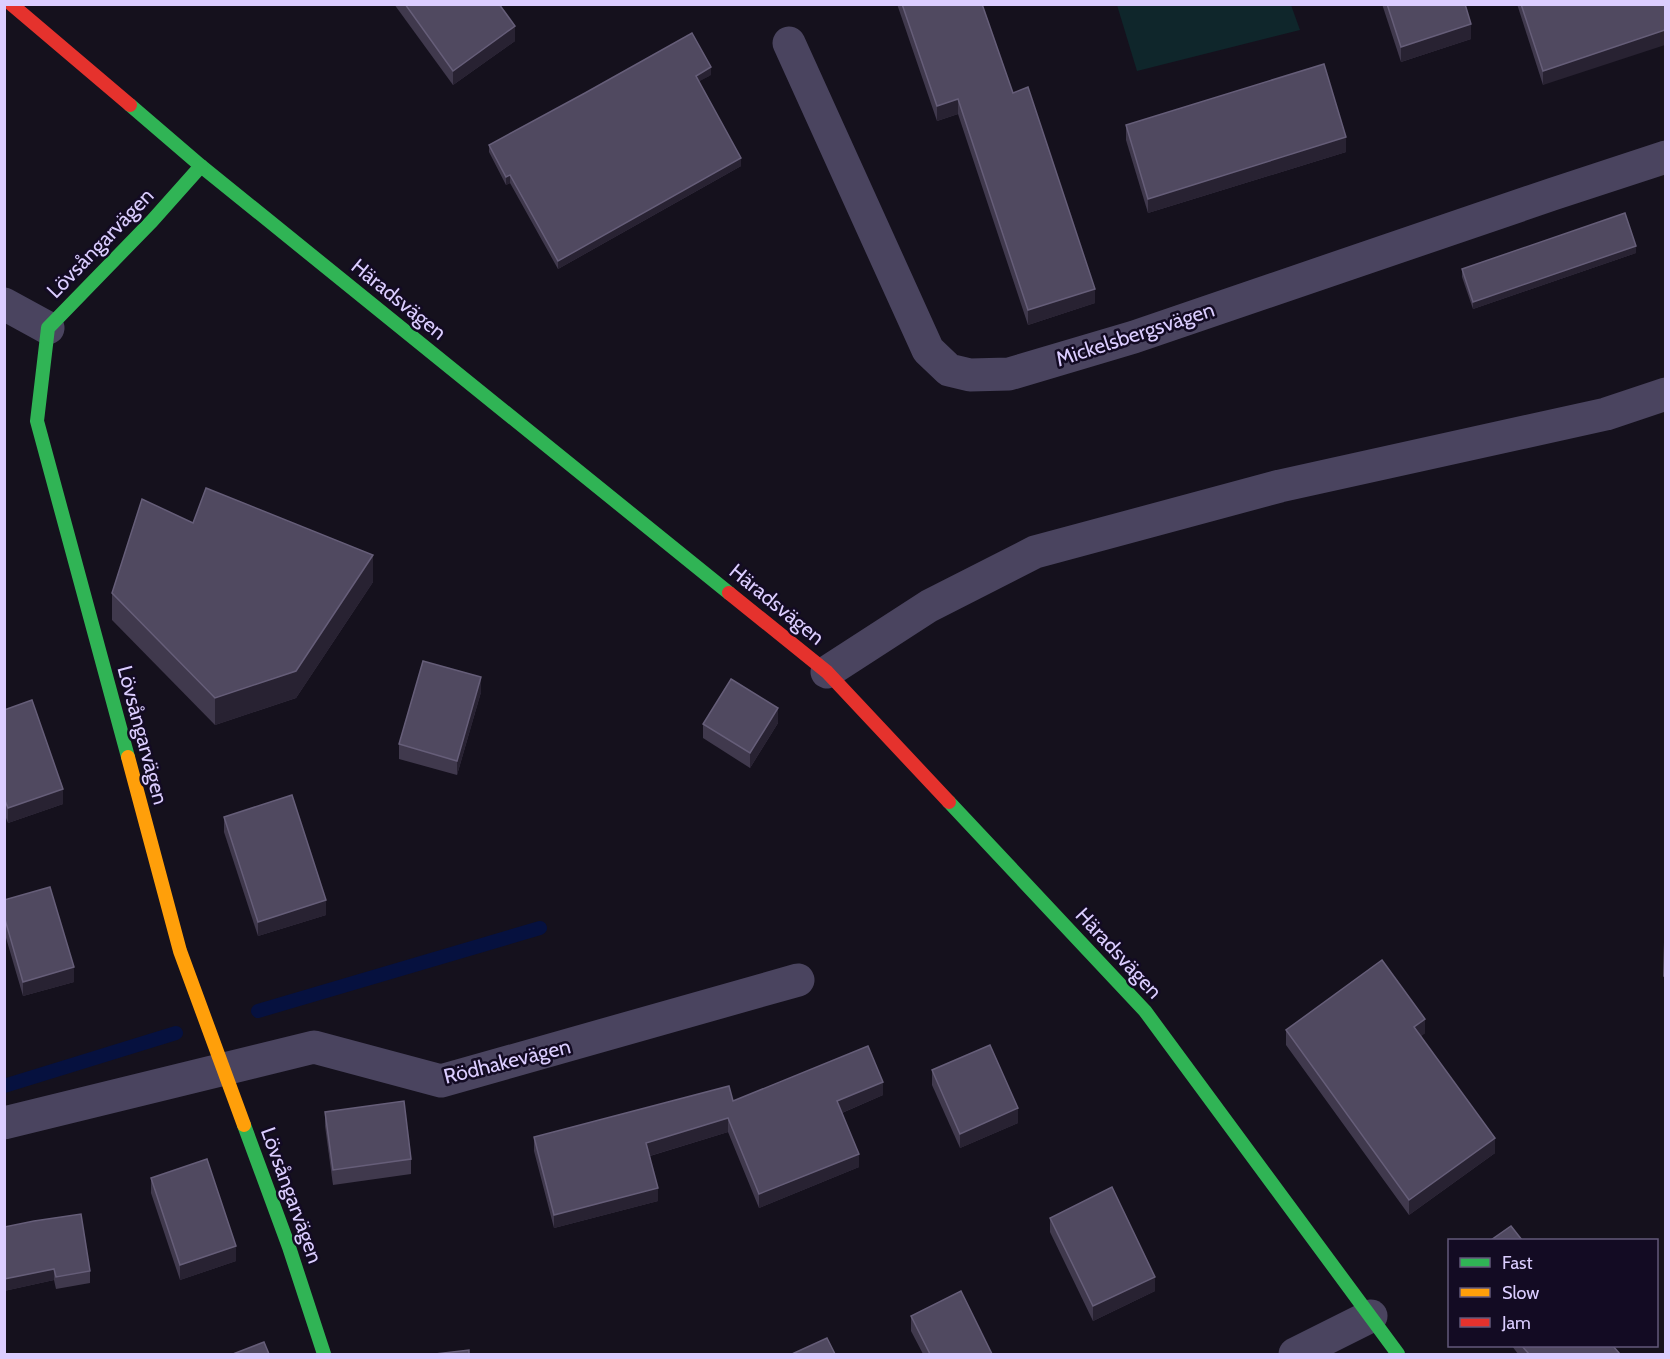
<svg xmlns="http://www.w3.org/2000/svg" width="1670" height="1359" viewBox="0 0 1670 1359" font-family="Cabin,sans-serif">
	<rect width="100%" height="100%" fill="#15111d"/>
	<!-- green -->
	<path fill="#0f262b" d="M1117,5H1291L1300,30L1137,71Z"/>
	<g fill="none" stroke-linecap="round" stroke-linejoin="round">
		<!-- stream -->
		<g stroke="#06113f" stroke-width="14">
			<path d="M258,1011L540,928"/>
			<path d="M4,1086L176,1033"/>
		</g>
		<!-- street -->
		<g stroke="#4a445f" stroke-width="33">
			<path d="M789,43L928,350L949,370L970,375L1009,374L1134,337L1553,194L1666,157"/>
			<path d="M4,304L48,328"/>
			<path d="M827,672L929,606L1035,552L1280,486L1606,414L1666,394"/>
			<path d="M4,1123L314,1047L441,1081L798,980"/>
			<path d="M1295,1354L1371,1316"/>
		</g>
		<!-- fast -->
		<g stroke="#30b455" stroke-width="14">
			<path d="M130,105L201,166L729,593"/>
			<path d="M128,757L37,421L48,328L152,221L201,166"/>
			<path d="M949,802L1145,1011L1398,1354"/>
			<path d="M244,1125L289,1247L324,1354"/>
		</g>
		<!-- slow -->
		<path stroke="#ff9f0a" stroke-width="14" d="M128,757L180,951L244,1125"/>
		<!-- jam -->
		<g stroke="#e5322d" stroke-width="14">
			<path d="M11,4L130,105"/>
			<path d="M729,593L827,672L949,802"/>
		</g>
	</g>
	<!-- wall -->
	<g fill="#40394d">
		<path d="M394,4H499L515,41L453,85Z"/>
		<path d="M897,4H982L1013,93L1095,303L1028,325L958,114L937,121Z"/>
		<path d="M1382,4H1465L1471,39L1401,62Z"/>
		<path d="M1517,4H1665L1543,85Z"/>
		<path d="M711,75L699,81L741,166L558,269L510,183L506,185L489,152V145Z"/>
		<path d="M1126,125L1346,152L1148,213L1126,140Z"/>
		<path d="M1636,253L1473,309L1462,277V269Z"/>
		<path d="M193,523L373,582L296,698L215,725L112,620V593Z"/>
		<path d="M481,692L457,775L399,759V744Z"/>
		<path d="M4,710L63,804L8,823L4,813Z"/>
		<path d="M778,723L750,768L703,738V724Z"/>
		<path d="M224,817L326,915L258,936L224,832Z"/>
		<path d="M4,900L74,982L23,996L4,931Z"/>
		<path d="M1665,931V997H1664Z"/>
		<path d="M1286,1030L1425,1033L1421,1036L1495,1153L1409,1215L1286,1045Z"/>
		<path d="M932,1070L1018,1123L960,1148L932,1085Z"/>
		<path d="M883,1095L842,1113L859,1167L759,1208L728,1132L650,1156L658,1201L554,1228L534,1151V1137L733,1101Z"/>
		<path d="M325,1112L411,1159V1174L333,1185L325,1126Z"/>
		<path d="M151,1178L236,1261L180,1280L151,1193Z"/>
		<path d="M1050,1218L1155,1291L1093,1321L1050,1232Z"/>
		<path d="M4,1227L90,1271V1283L56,1289L54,1280L4,1291Z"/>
		<path d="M911,1316L992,1354H923L911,1331Z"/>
		<path d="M1512,1346H1613L1620,1354H1518Z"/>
	</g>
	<!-- shaded-wall -->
	<g fill="#282232">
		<path d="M1471,24V39L1401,62V47Z"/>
		<path d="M515,26V41L453,85V71Z"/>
		<path d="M1665,30V45L1543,85V71Z"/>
		<path d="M711,67V75L696,83V76Z"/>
		<path d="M958,99V114L937,121V106Z"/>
		<path d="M1346,137V152L1148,213V199Z"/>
		<path d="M741,158V166L558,269V261Z"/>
		<path d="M510,175V183L506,185V177Z"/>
		<path d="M1636,246V253L1473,309V302Z"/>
		<path d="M1095,289V303L1028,325V310Z"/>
		<path d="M373,555V582L296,698L215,725V698Z"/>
		<path d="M481,677V692L457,775V761Z"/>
		<path d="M778,708V723L750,768V753Z"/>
		<path d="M63,789V804L8,823V808Z"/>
		<path d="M326,900V915L258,936V922Z"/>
		<path d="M74,967V982L23,996V982Z"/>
		<path d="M1425,1019V1033L1414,1042V1027Z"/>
		<path d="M883,1082V1095L837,1115V1101Z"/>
		<path d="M1018,1108V1123L960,1148V1134Z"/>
		<path d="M728,1118V1132L646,1157V1143Z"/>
		<path d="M1495,1138V1153L1409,1215V1200Z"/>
		<path d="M859,1154V1167L759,1208V1194Z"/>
		<path d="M658,1188V1201L554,1228V1215Z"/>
		<path d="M236,1246V1261L180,1280V1265Z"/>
		<path d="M54,1269V1280L4,1291V1279Z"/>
		<path d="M1155,1277V1291L1093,1321V1306Z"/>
	</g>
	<!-- building -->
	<g fill="#504960" stroke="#665e79" stroke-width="1.5">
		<path d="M405,4H499L515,26L453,71Z"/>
		<path d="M902,4H982L1013,93L1028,87L1095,289L1028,310L958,99L937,106Z"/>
		<path d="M1387,4H1465L1471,24L1401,47Z"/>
		<path d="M1521,4H1665V30L1543,71Z"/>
		<path d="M692,33L711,67L696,76L741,158L558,261L510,175L506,177L489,145L585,93Z"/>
		<path d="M1324,64L1346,137L1148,199L1126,125Z"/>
		<path d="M1625,213L1636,246L1473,302L1462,269Z"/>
		<path d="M206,488L373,555L296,671L215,698L112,593L142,499L193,523Z"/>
		<path d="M423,661L481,677L457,761L399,744Z"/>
		<path d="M731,679L778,708L750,753L703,724Z"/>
		<path d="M32,700L63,789L8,808L4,798V710Z"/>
		<path d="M292,795L326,900L258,922L224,817Z"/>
		<path d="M50,887L74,967L23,982L4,916V900Z"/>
		<path d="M1665,931V976H1664Z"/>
		<path d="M1382,960L1425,1019L1414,1027L1495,1138L1409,1200L1286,1030Z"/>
		<path d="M990,1045L1018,1108L960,1134L932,1070Z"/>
		<path d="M868,1046L883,1082L837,1101L859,1154L759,1194L728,1118L646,1143L658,1188L554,1215L534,1137L729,1086L733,1101Z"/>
		<path d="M404,1101L411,1159L333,1170L325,1112Z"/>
		<path d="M207,1159L236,1246L180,1265L151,1178Z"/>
		<path d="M1112,1187L1155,1277L1093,1306L1050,1218Z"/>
		<path d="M81,1214L90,1271L56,1277L54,1269L4,1279V1227L34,1221Z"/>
		<path d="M1511,1226L1522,1240H1491Z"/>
		<path d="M961,1291L992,1354H930L911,1316Z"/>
		<path d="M827,1338L835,1354H792Z"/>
		<path d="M264,1342L269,1354H233Z"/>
		<path d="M1522,1346H1613L1620,1354H1529Z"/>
		<path d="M469,1350V1354H435Z"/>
	</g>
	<g text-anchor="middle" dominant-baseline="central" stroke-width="5" stroke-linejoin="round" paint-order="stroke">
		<!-- street labels -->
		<g font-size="21" fill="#dbcdff" stroke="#130b23">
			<text transform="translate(100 243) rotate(-46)">Lövsångarvägen</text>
			<text transform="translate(399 299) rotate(39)">Häradsvägen</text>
			<text transform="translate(1135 334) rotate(-18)">Mickelsbergsvägen</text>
			<text transform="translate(777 604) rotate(39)">Häradsvägen</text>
			<text transform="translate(143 735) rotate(75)">Lövsångarvägen</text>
			<text transform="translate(1119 953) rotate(47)">Häradsvägen</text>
			<text transform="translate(507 1061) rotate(-14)">Rödhakevägen</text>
			<text transform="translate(292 1195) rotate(70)">Lövsångarvägen</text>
		</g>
	</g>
	<!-- border -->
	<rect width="1670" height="1359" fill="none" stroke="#dbcdff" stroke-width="12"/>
	<!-- legend -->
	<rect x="1448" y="1239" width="210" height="108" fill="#130b23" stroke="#63597b" stroke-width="1.5"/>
	<rect x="1460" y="1258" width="30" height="9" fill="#30b455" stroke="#63597b" stroke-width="1.5"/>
	<text x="1502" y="1269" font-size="18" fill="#dbcdff">Fast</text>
	<rect x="1460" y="1288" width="30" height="9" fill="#ff9f0a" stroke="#63597b" stroke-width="1.5"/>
	<text x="1502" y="1299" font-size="18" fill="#dbcdff">Slow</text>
	<rect x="1460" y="1318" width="30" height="9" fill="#e5322d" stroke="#63597b" stroke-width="1.5"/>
	<text x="1502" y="1329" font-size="18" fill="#dbcdff">Jam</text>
</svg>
